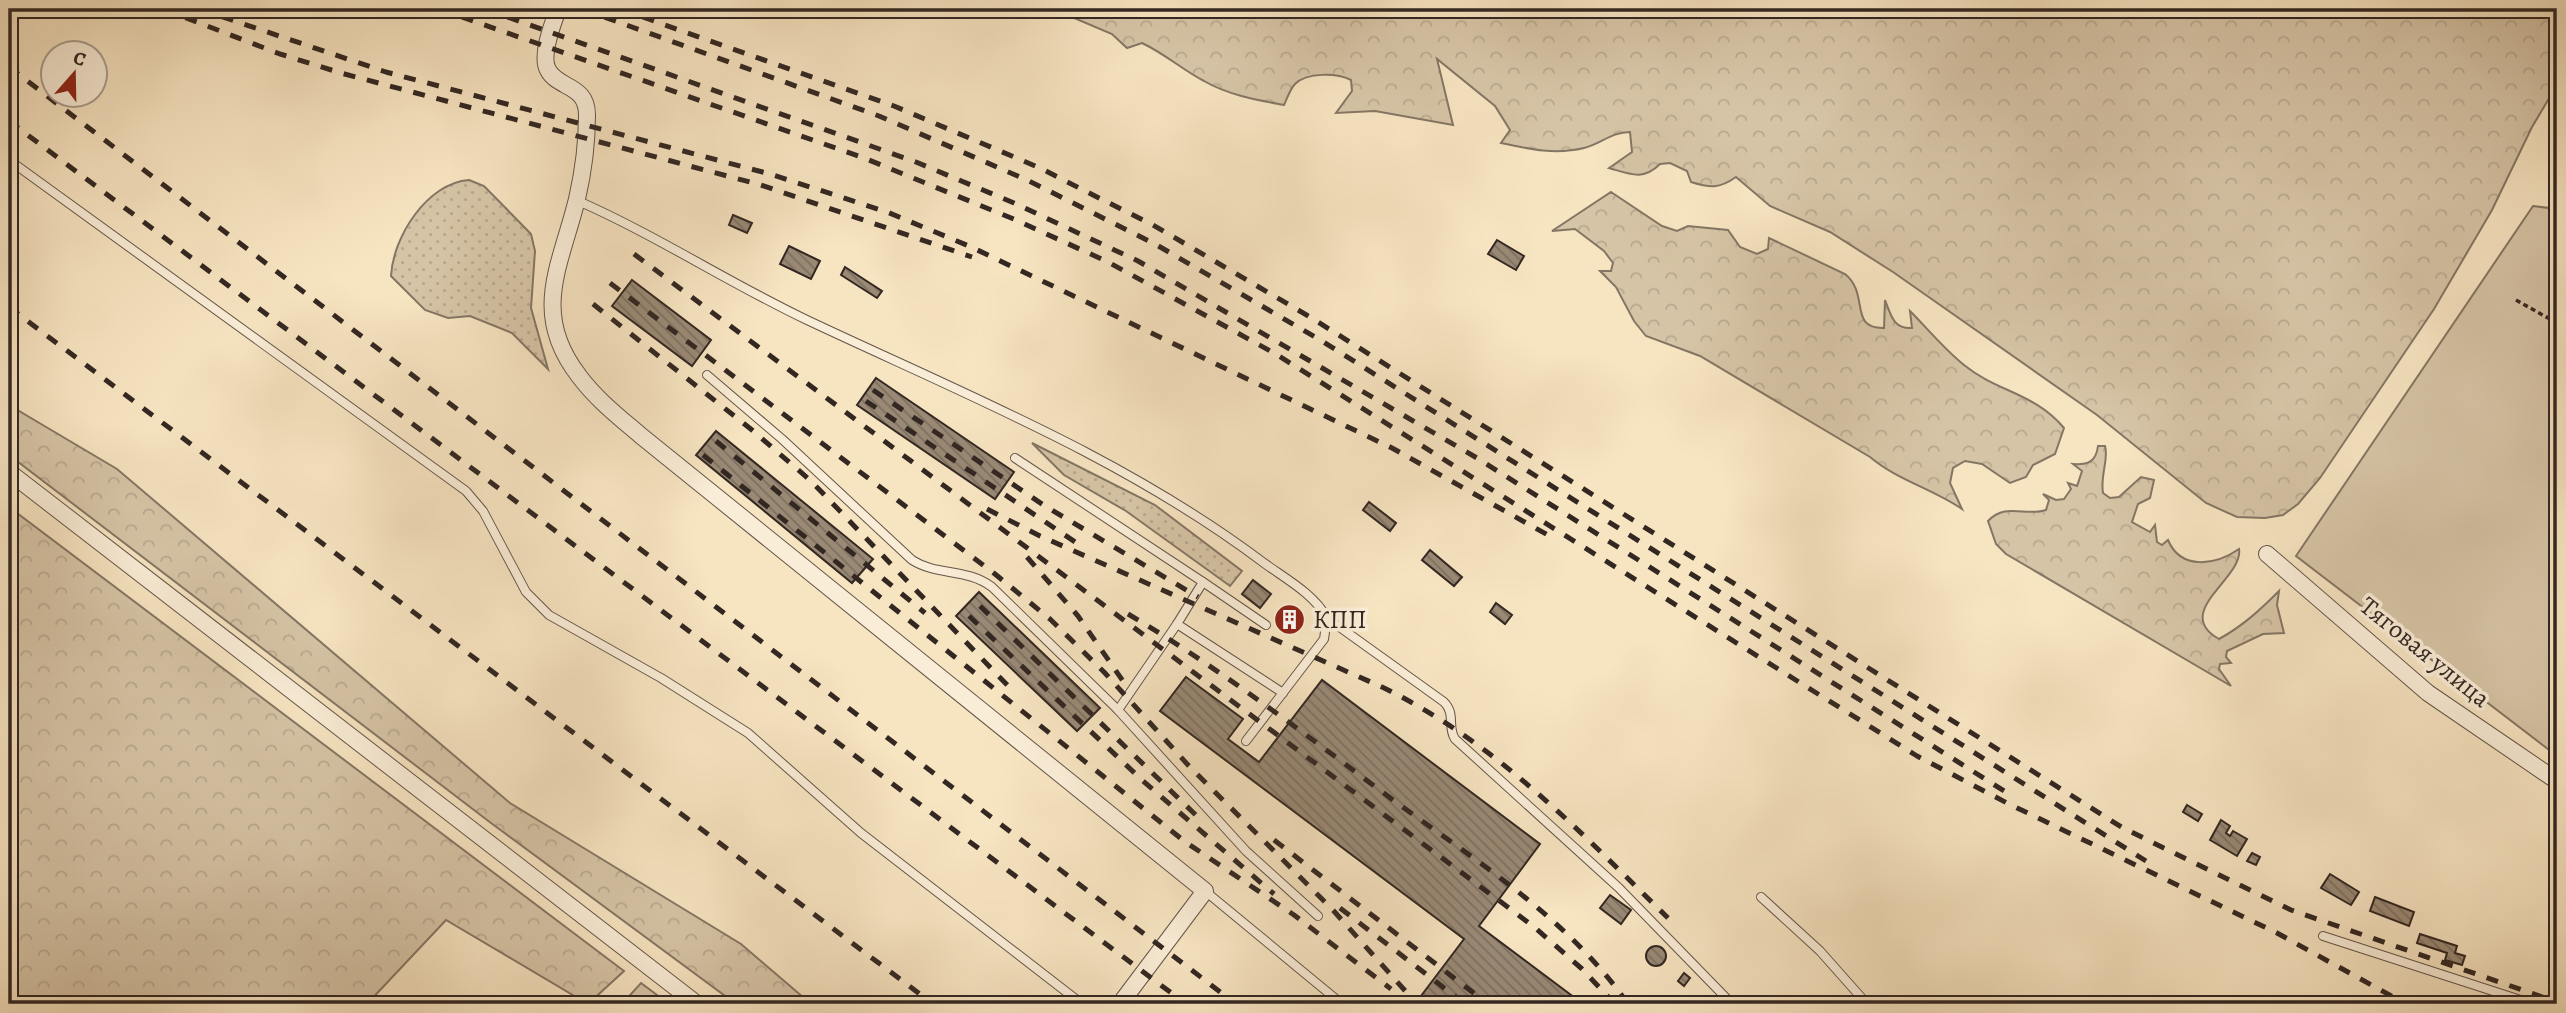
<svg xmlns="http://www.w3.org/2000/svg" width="2566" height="1013" viewBox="0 0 2566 1013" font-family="Alegreya,serif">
	<defs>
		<pattern id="grass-dots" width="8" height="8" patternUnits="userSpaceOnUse" patternTransform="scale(1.75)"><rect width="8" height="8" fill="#d6c4a6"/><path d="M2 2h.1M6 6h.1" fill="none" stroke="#b8a88f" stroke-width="1.8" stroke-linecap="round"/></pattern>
		<pattern id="forest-crowns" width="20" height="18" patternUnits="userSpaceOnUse" patternTransform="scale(1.75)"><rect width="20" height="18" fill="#d6c4a6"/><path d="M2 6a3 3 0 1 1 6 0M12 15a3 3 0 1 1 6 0" fill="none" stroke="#b8a88f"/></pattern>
		<pattern id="building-back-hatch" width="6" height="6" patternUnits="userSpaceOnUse" patternTransform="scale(1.75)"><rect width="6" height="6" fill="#998975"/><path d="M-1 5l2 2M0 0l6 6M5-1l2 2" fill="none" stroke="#7d7060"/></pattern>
	</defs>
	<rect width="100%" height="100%" fill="#f7e4c1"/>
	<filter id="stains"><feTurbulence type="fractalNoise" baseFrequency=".00286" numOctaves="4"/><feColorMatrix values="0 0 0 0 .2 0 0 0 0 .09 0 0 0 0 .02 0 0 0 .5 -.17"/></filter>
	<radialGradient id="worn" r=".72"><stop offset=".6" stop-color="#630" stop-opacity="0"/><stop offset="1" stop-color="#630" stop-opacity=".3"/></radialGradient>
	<!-- grass -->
	<g fill="url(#grass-dots)" stroke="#847664" stroke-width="2">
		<path d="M469,180L484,186L531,234L535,251L531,308L548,369L512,333L470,316L448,318L425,310L391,276C393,237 427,183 469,180Z"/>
		<path d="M1032,443L1155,505L1242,571L1230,586L1126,511L1064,475Z"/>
	</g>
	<!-- forest -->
	<g fill="url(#forest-crowns)" stroke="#847664" stroke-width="2">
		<path d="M1053,9H2557V85L2532,127L2492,210L2434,309L2320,478L2298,504L2283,515L2265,518L2237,517L2206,503L2097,415L1893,272L1830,232L1770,206L1736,177C1719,189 1710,188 1691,182L1687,171L1670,163L1660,164C1643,181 1630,174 1609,168L1632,152L1630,132C1611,132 1601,144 1584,148C1555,155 1529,149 1501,143L1510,130L1495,106L1437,59L1453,125L1375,111L1336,113L1352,91L1351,80C1337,73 1307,72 1295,84C1290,89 1287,99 1284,105C1257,100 1228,95 1204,81C1181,69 1167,55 1142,43L1127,48L1112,34Z"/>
		<path d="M1611,192L1662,226L1677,231L1688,226L1728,230L1740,247L1757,254L1768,249L1769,238L1845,274C1870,294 1848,329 1884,328L1885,300C1891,315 1893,329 1912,328L1910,311C1927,328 1944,349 1964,365C1997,392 2035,393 2064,428L2055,454L2033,465L2026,477L2010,483L1982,464L1965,461L1953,468L1950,483L1962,509C1933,489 1897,480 1870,457L1700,356L1646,336L1634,321L1616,287L1600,271H1611L1613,263L1604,251L1575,229L1552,231Z"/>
		<path d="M9,405L117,469L510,803L741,944L811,1004H736L491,823L9,455Z"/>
		<path d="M2098,446H2105C2109,459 2100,475 2103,493L2110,498L2119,497L2141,477L2154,480L2150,498L2138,504L2132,522L2150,532L2155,525L2157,542L2162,545L2168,540C2181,571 2216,565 2239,549C2244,578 2171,612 2219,639C2243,626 2261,609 2279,591L2277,605L2284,633L2263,634L2227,651L2226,657L2231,663L2220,664L2219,669L2231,686L2006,554L1996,544L1988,521C2006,502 2025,517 2046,510L2049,500L2043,494L2056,500L2064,499L2071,489L2068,483L2077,486L2082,471L2073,464C2088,465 2096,462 2098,446Z"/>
		<path d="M9,507L624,971L588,1004L446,920L367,1004H9Z"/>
		<path d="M641,983L669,1004H622Z"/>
	</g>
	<!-- garden -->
	<path fill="#d6c4a6" stroke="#847664" stroke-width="2" d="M2533,206L2557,209V756L2296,556Z"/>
	<!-- building -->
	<g fill="url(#building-back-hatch)" stroke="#332722" stroke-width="2">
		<path d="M733,215L752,223L747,233L729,225Z"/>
		<path d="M1497,240L1524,256L1516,270L1488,254Z"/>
		<path d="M789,246L820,261L811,279L780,264Z"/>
		<path d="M845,267L882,291L877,298L841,275Z"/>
		<path d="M632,280L711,340L692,366L612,306Z"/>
		<path d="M876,378L1014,472L995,499L857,405Z"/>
		<path d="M716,431L873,559L852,583L696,455Z"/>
		<path d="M1369,502L1396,523L1390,531L1363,510Z"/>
		<path d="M1430,550L1462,577L1454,586L1422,560Z"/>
		<path d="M1253,580L1271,594L1260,608L1242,594Z"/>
		<path d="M979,592L1100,708L1077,731L956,616Z"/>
		<path d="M1496,603L1512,615L1505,624L1490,612Z"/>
		<path d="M1287,607L1302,619L1293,631L1278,619Z"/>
		<path d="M1186,677L1243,719L1228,739L1259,762L1322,680L1540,844L1479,926L1583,1004H1432L1421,996L1464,939L1160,711Z"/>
		<path d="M2187,805L2202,814L2198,821L2183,812Z"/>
		<path d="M2221,820L2230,826L2226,833L2230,836L2233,831L2247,839L2237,856L2210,840Z"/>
		<path d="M2252,853L2260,857L2256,865L2247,861Z"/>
		<path d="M2330,874L2359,892L2351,905L2321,888Z"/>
		<path d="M1610,895L1631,910L1621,924L1600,908Z"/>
		<path d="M2375,897L2414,912L2409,926L2370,911Z"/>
		<path d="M2420,934L2457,946L2455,953L2465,956L2462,965L2445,960L2447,953L2417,943Z"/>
		<circle cx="1656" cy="956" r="10"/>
		<path d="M1684,973L1690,978L1684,986L1678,981Z"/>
	</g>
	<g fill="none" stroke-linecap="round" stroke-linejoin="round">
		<defs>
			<g id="service">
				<path d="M9,160L466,491L483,511L526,592L549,615L661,678L748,733L861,833L1082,1004"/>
				<path d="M576,200C656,235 729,283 807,320C964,394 1125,458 1264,563C1286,579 1314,594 1327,618L1324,639L1246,741"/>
				<path d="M707,375L782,439L912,560C937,576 967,568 992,587L1118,710L1246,851L1318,916"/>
				<path d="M1015,458L1203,582L1177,624"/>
				<path d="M1203,582L1266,625"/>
				<path d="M1327,618L1444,702C1456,714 1447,727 1455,739L1619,888L1732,1004"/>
				<path d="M1118,710L1177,624L1283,693"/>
				<path d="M1205,891L1342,1004"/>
				<path d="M1761,897L1820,951L1867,1004"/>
				<path d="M2323,936L2533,1004"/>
			</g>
			<g id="minor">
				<path d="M558,9C553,23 540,56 548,70C558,89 587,84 587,115C587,143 583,173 577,199C561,265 530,313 579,376C596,399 619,417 640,435L1205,891L1120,1004"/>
				<path d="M9,472L697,1004"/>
				<path d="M2267,554L2428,693L2557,781"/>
			</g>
		</defs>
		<!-- service casing -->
		<use href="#service" stroke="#64564a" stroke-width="10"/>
		<!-- minor casing -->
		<use href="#minor" stroke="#64564a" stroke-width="18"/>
		<!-- path -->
		<path stroke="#332722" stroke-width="3.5" stroke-dasharray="5 3.5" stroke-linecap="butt" d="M2516,300L2557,323"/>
		<!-- service -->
		<use href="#service" stroke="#faedd7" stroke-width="8"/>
		<!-- minor -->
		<use href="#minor" stroke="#faedd7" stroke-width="16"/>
		<!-- rail -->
		<g stroke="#332722" stroke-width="5" stroke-dasharray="12 12" stroke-linecap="butt">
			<path d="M163,9L280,54L341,73L761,185L972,257"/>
			<path d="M199,9L386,72L770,174L887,212L969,246L1392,448L1555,539"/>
			<path d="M439,9L864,158L1016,220L1108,262L1274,353L1917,756L2009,804L2277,933L2406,1004"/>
			<path d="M485,9L916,162L1014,203L1138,261L1477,458L2012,796"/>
			<path d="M582,9L879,116L1027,180L1155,244L1322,341L2146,861"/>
			<path d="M620,9L894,106L1040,168L1095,196L1153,225L1310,317L2123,828L2291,910L2557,1002"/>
			<path d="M9,67L1236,1004"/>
			<path d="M9,121L1186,1004"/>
			<path d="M634,254L1533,926L1581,968L1615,1004"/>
			<path d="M610,283L995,574L1050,619L1104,672L1189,766L1332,909L1417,1004"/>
			<path d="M593,304L752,430L811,481L1012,690"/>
			<path d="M9,307L933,1004"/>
			<path d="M873,390L1045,506L1198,597"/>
			<path d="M866,401L1084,548"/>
			<path d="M716,441L925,613"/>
			<path d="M703,455L1184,841L1294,915L1391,989"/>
			<path d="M987,509L1040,536L1382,687C1497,743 1578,830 1668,918"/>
			<path d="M1027,557L1078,616L1125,684"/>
			<path d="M980,606L1203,822"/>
			<path d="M1128,614C1221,669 1306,735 1393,800C1476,861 1568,918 1628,1004"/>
			<path d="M969,616L1143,781L1274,894"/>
			<path d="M1274,840L1488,1004"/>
			<path d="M1340,908L1465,1004"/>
		</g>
	</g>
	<!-- icons -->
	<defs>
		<symbol id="building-disc" viewBox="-11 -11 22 22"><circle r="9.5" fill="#8f2418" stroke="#faedd7"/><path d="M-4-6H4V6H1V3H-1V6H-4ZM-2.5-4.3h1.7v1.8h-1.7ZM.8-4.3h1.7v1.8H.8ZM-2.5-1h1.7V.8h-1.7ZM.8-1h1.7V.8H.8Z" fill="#fff"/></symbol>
	</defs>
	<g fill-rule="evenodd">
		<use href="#building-disc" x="1272" y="602" width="35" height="35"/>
	</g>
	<g text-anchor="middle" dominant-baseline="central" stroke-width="7" stroke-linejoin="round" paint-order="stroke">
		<!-- poi labels -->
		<g font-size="26" fill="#332722" stroke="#faedd7" text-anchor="start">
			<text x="1313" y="619">КПП</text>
		</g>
		<!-- street labels -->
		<g font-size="26" fill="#332722" stroke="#faedd7">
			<text transform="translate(2425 652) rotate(39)">Тяговая улица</text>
		</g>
	</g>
	<!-- margin -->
	<rect width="2566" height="1013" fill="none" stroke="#f7e4c1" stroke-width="35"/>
	<rect x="10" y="10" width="2545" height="992" fill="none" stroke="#332722" stroke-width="3.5"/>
	<rect x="18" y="18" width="2531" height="978" fill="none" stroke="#332722" stroke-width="2"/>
	<!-- north arrow -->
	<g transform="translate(74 74) rotate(20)"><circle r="33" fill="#faedd7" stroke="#aa9e8f" stroke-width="2"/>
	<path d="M0-5L12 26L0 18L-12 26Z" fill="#8f2418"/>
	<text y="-10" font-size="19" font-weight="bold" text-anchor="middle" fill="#332722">С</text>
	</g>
	<rect width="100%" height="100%" filter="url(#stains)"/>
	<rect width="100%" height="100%" fill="url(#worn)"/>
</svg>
